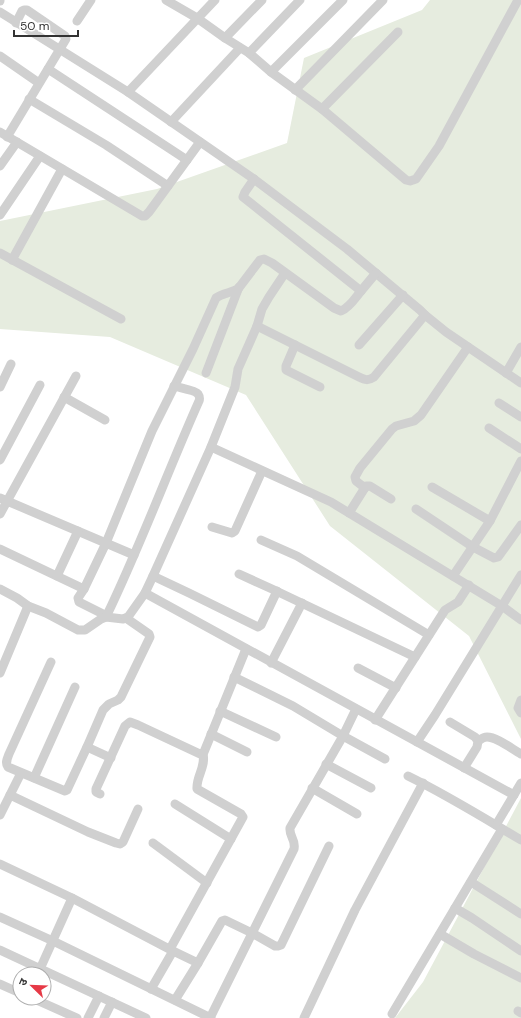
<svg xmlns="http://www.w3.org/2000/svg" width="521" height="1018" viewBox="0 0 521 1018" font-family="'DM Sans','Noto Sans Devanagari',sans-serif">
	<rect width="100%" height="100%" fill="#fff"/>
	<!-- green -->
	<g fill="#e6ecdf">
		<path d="M430,0H521V739L469,636L330,526L246,395L110,337L0,329V221L157,189L287,143L304,58L422,10Z"/>
		<path d="M521,798V1018H395L423,982Z"/>
	</g>
	<g fill="none" stroke-linecap="round" stroke-linejoin="round">
		<!-- minor -->
		<g stroke="#d0d0d0" stroke-width="9">
			<path d="M166,0L197,18L225,38L249,53L271,72L322,109L406,180L410,181L416,179L439,146L518,0"/>
			<path d="M0,1V0"/>
			<path d="M0,12L128,92L254,179L347,249L420,310L425,315L374,377C368,381 365,380 359,377L257,326"/>
			<path d="M77,21L91,0"/>
			<path d="M225,38L262,0"/>
			<path d="M249,53L300,0"/>
			<path d="M0,56L39,83"/>
			<path d="M48,69L187,160"/>
			<path d="M271,72L343,0"/>
			<path d="M295,90L383,0"/>
			<path d="M128,92L215,0"/>
			<path d="M29,99L106,145L168,186"/>
			<path d="M322,109L398,32"/>
			<path d="M171,122L240,48"/>
			<path d="M0,132L142,216H145L149,212L200,142"/>
			<path d="M7,137L66,39L65,36L27,10H24L22,11L16,23"/>
			<path d="M0,166L17,142"/>
			<path d="M254,179L245,192L243,197L361,291L376,273"/>
			<path d="M0,215L40,156"/>
			<path d="M0,253L121,319"/>
			<path d="M12,260L62,169"/>
			<path d="M425,315L446,332L521,383"/>
			<path d="M295,345L286,366V370L320,387"/>
			<path d="M359,345L403,295"/>
			<path d="M206,373L239,287"/>
			<path d="M506,373L521,347"/>
			<path d="M0,387L11,364"/>
			<path d="M64,397L105,420"/>
			<path d="M499,403L521,417"/>
			<path d="M489,428L521,449"/>
			<path d="M211,447L331,502L502,606L521,620"/>
			<path d="M0,460L40,385"/>
			<path d="M432,487L490,521"/>
			<path d="M365,488L356,481L355,477L360,468L392,429L396,426L414,421L421,415L468,347"/>
			<path d="M0,498L134,555"/>
			<path d="M416,509L473,547L494,558L498,557L501,553L521,525"/>
			<path d="M349,513L366,486H370L391,499"/>
			<path d="M0,514L76,376"/>
			<path d="M212,527L232,533L235,531L262,471"/>
			<path d="M261,540L297,556L429,635"/>
			<path d="M0,549L84,589"/>
			<path d="M239,574L272,589L415,657"/>
			<path d="M57,576L78,531"/>
			<path d="M153,576L189,593L258,627L261,625L277,591"/>
			<path d="M453,576L490,521L521,461"/>
			<path d="M0,589L17,598L28,606L46,613L78,630H85L101,619L106,617L123,619L128,617L145,593L153,576L211,447L235,387L238,369L257,326L262,309L269,297L285,273"/>
			<path d="M145,593L514,795"/>
			<path d="M107,616L79,602L78,598L84,589L106,543L152,431L193,349L216,298C223,293 231,293 238,289L260,260L264,259L272,263L334,308L341,311C350,307 355,298 361,291"/>
			<path d="M106,617C140,547 167,473 199,401C200,398 200,397 198,394C195,390 180,388 174,386"/>
			<path d="M51,662L9,754C7,759 5,763 8,767L65,791L67,790L87,747L103,710L109,704L118,700L121,697L150,637L149,634L126,618"/>
			<path d="M271,663L302,603"/>
			<path d="M358,668L396,688"/>
			<path d="M0,673L28,606"/>
			<path d="M234,677L293,706L343,736L385,759"/>
			<path d="M521,700L518,708L521,713"/>
			<path d="M220,711L276,737"/>
			<path d="M375,720L445,610L458,602L469,585"/>
			<path d="M450,722L475,737L478,741L477,747L464,768"/>
			<path d="M211,734L247,752"/>
			<path d="M478,741C481,739 483,737 487,737C497,737 512,749 521,754"/>
			<path d="M417,742L435,715L521,575"/>
			<path d="M87,747L111,758"/>
			<path d="M326,764L371,788"/>
			<path d="M408,776C447,795 484,818 521,840"/>
			<path d="M34,778L75,687"/>
			<path d="M312,788L357,814"/>
			<path d="M100,794L96,792V789L125,726L130,722L138,725L200,754L204,752L246,649"/>
			<path d="M10,795L88,832L116,843L120,844L123,842L138,809"/>
			<path d="M175,804L231,839"/>
			<path d="M0,815L21,773"/>
			<path d="M496,825L521,783"/>
			<path d="M153,843L207,883"/>
			<path d="M0,864L72,898L173,951L198,963"/>
			<path d="M471,882L521,914"/>
			<path d="M455,908L472,918L521,951"/>
			<path d="M0,917L53,941L211,1018"/>
			<path d="M440,934L474,954L521,978"/>
			<path d="M170,949L243,817L241,814L197,789C196,776 206,768 203,753"/>
			<path d="M0,950L146,1018"/>
			<path d="M40,969L72,898"/>
			<path d="M0,984L20,993"/>
			<path d="M151,989L173,951"/>
			<path d="M32,998L77,1018"/>
			<path d="M175,1000L198,963L222,921L225,920L252,933L275,946H278L281,945L329,846"/>
			<path d="M518,1011L521,1013"/>
			<path d="M392,1014L502,829"/>
			<path d="M88,1018L99,996"/>
			<path d="M104,1018L112,1002"/>
			<path d="M210,1018L294,849C296,839 289,837 290,828L343,736L356,709"/>
			<path d="M304,1018L355,910L423,783"/>
		</g>
	</g>
	<!-- north arrow -->
	<g transform="translate(32 986) rotate(293)"><circle r="19" fill="#ffffff" stroke="#adadad"/>
	<path d="M0-3L7 15L0 10L-7 15Z" fill="#e63946"/>
	<text y="-6" font-size="11" font-weight="bold" text-anchor="middle" fill="#333333">उ</text>
	</g>
	<!-- scale -->
	<path d="M14 30v6h64v-6" fill="none" stroke="#333333" stroke-width="2"/>
	<text x="20" y="30" font-size="12" fill="#333333" stroke="#ffffff" stroke-width="3" paint-order="stroke">50 m</text>
</svg>
